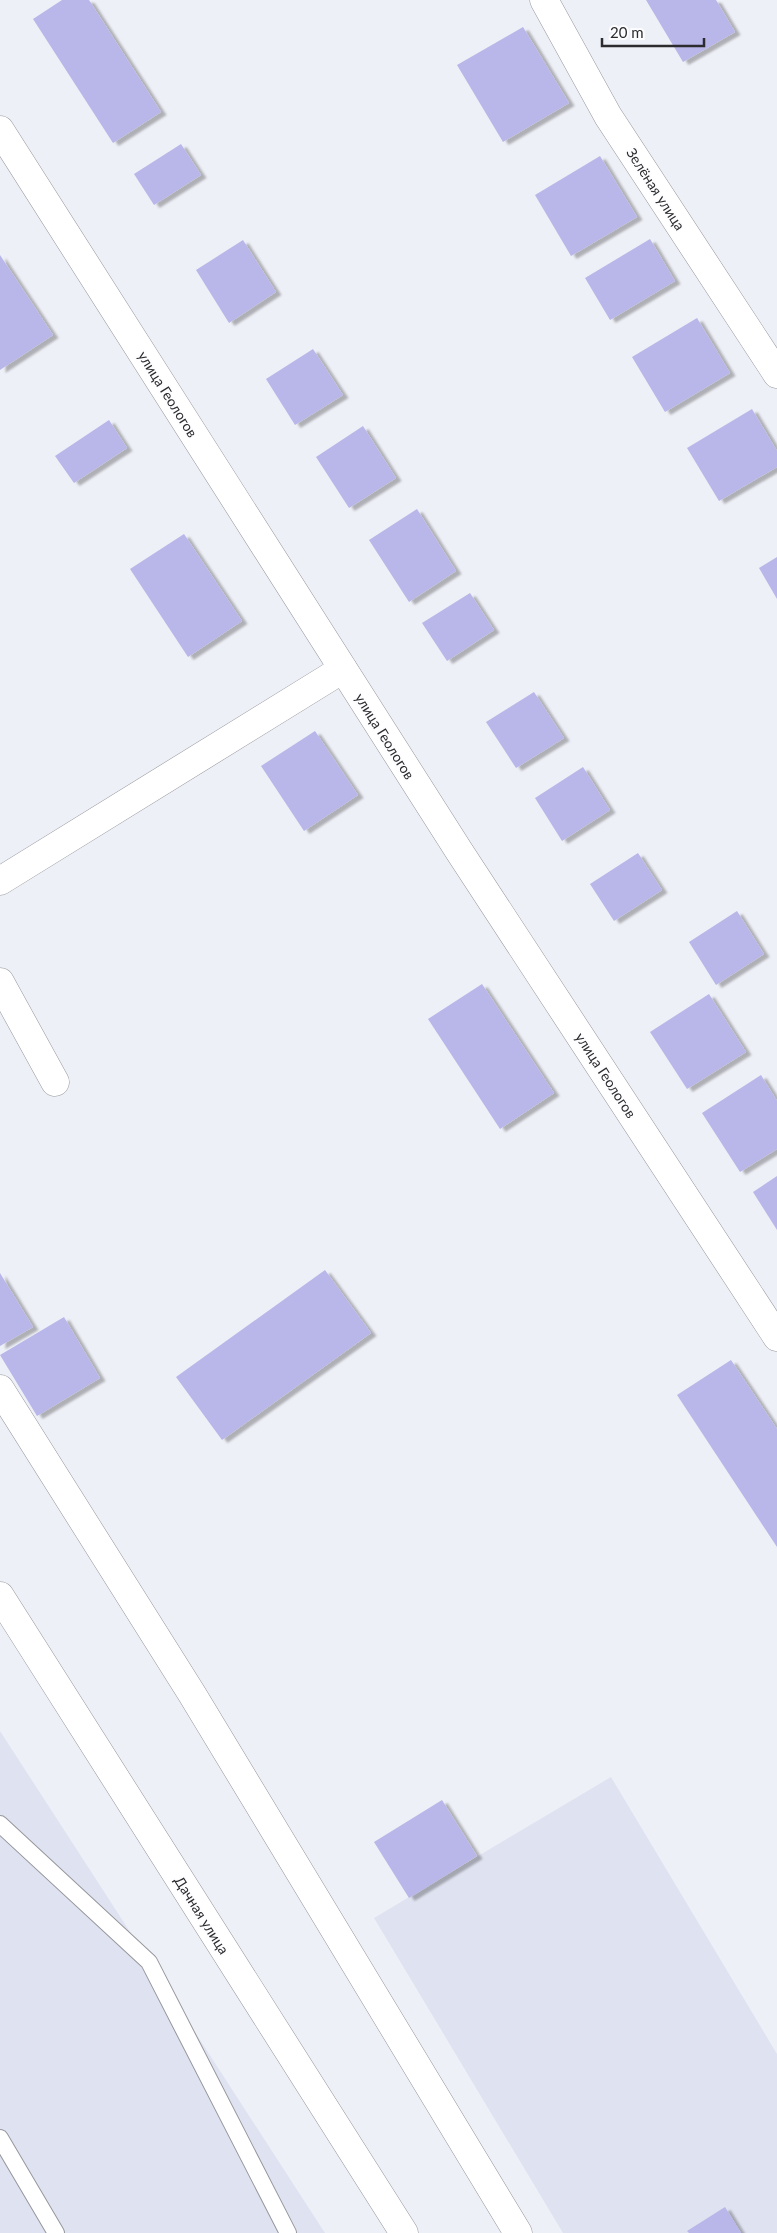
<svg xmlns="http://www.w3.org/2000/svg" width="777" height="2233" viewBox="0 0 777 2233" font-family="Lato,sans-serif">
	<defs>
		<filter id="shadow"><feDropShadow dx="5.5" dy="3" stdDeviation="1" flood-color="#0004"/></filter>
	</defs>
	<rect width="100%" height="100%" fill="#eef0f7"/>
	<!-- built -->
	<g fill="#dfe2f0">
		<path d="M0,1731L325,2233H0Z"/>
		<path d="M611,1777L777,2054V2233H563L374,1918Z"/>
	</g>
	<!-- building -->
	<g fill="#b9b6e9" filter="url(#shadow)">
		<path d="M62,0H89L161,112L113,143L33,19Z"/>
		<path d="M646,0H716L735,32L683,62Z"/>
		<path d="M523,27L569,103L503,142L457,65Z"/>
		<path d="M181,144L201,175L154,205L134,174Z"/>
		<path d="M600,156L637,217L571,256L535,195Z"/>
		<path d="M650,239L675,281L610,320L585,278Z"/>
		<path d="M243,240L276,292L229,323L196,270Z"/>
		<path d="M0,255L53,335L0,370Z"/>
		<path d="M697,318L730,373L665,412L632,357Z"/>
		<path d="M313,349L343,395L295,425L266,379Z"/>
		<path d="M752,409L777,451V467L719,501L687,448Z"/>
		<path d="M109,420L127,448L74,483L55,456Z"/>
		<path d="M363,426L396,478L349,508L316,457Z"/>
		<path d="M417,509L456,571L409,602L369,540Z"/>
		<path d="M184,534L242,621L188,657L130,569Z"/>
		<path d="M777,557V599L759,568Z"/>
		<path d="M470,593L494,630L447,661L422,623Z"/>
		<path d="M534,692L564,738L516,768L486,722Z"/>
		<path d="M315,731L358,795L304,831L261,766Z"/>
		<path d="M583,767L610,810L562,841L535,798Z"/>
		<path d="M638,853L662,890L614,921L590,884Z"/>
		<path d="M737,911L764,954L716,985L689,942Z"/>
		<path d="M482,984L554,1093L500,1129L428,1019Z"/>
		<path d="M709,994L746,1052L687,1089L650,1032Z"/>
		<path d="M761,1075L777,1101V1149L740,1172L702,1113Z"/>
		<path d="M777,1176V1230L753,1192Z"/>
		<path d="M325,1270L371,1333L222,1440L176,1377Z"/>
		<path d="M0,1273L33,1327L0,1346Z"/>
		<path d="M64,1317L100,1378L37,1416L0,1355Z"/>
		<path d="M731,1360L777,1429V1547L677,1395Z"/>
		<path d="M442,1800L477,1856L409,1898L374,1842Z"/>
		<path d="M725,2207L741,2233H689L687,2231Z"/>
	</g>
	<g fill="none" stroke-linecap="round" stroke-linejoin="round">
		<defs>
			<g id="lane">
				<path d="M0,1824L149,1962L288,2233"/>
				<path d="M0,2138L56,2233"/>
			</g>
			<g id="street">
				<path d="M544,0L608,116L777,374"/>
				<path d="M0,130L459,851L777,1337"/>
				<path d="M0,881L343,669"/>
				<path d="M0,982L55,1082"/>
				<path d="M0,1389L192,1694L518,2233"/>
				<path d="M0,1596L404,2233"/>
			</g>
		</defs>
		<!-- lane casing -->
		<use href="#lane" stroke="#96979d" stroke-width="18"/>
		<!-- street casing -->
		<use href="#street" stroke="#96979d" stroke-width="29"/>
		<!-- lane -->
		<use href="#lane" stroke="#fff" stroke-width="16"/>
		<!-- street -->
		<use href="#street" stroke="#fff" stroke-width="28"/>
	</g>
	<g text-anchor="middle" dominant-baseline="central" stroke-width="4" stroke-linejoin="round" paint-order="stroke">
		<!-- street labels -->
		<g font-size="14" fill="#2c2c2f" stroke="#fdfdff">
			<text transform="translate(656 189) rotate(57)">Зелёная улица</text>
			<text transform="translate(168 394) rotate(58)">улица Геологов</text>
			<text transform="translate(385 736) rotate(58)">улица Геологов</text>
			<text transform="translate(606 1075) rotate(57)">улица Геологов</text>
			<text transform="translate(202 1915) rotate(58)">Дачная улица</text>
		</g>
	</g>
	<!-- scale -->
	<path d="M602 38v8h102v-8" fill="none" stroke="#2c2c2f" stroke-width="2.5"/>
	<text x="610" y="38" font-size="15" fill="#2c2c2f" stroke="#fdfdff" stroke-width="4" paint-order="stroke">20 m</text>
</svg>
